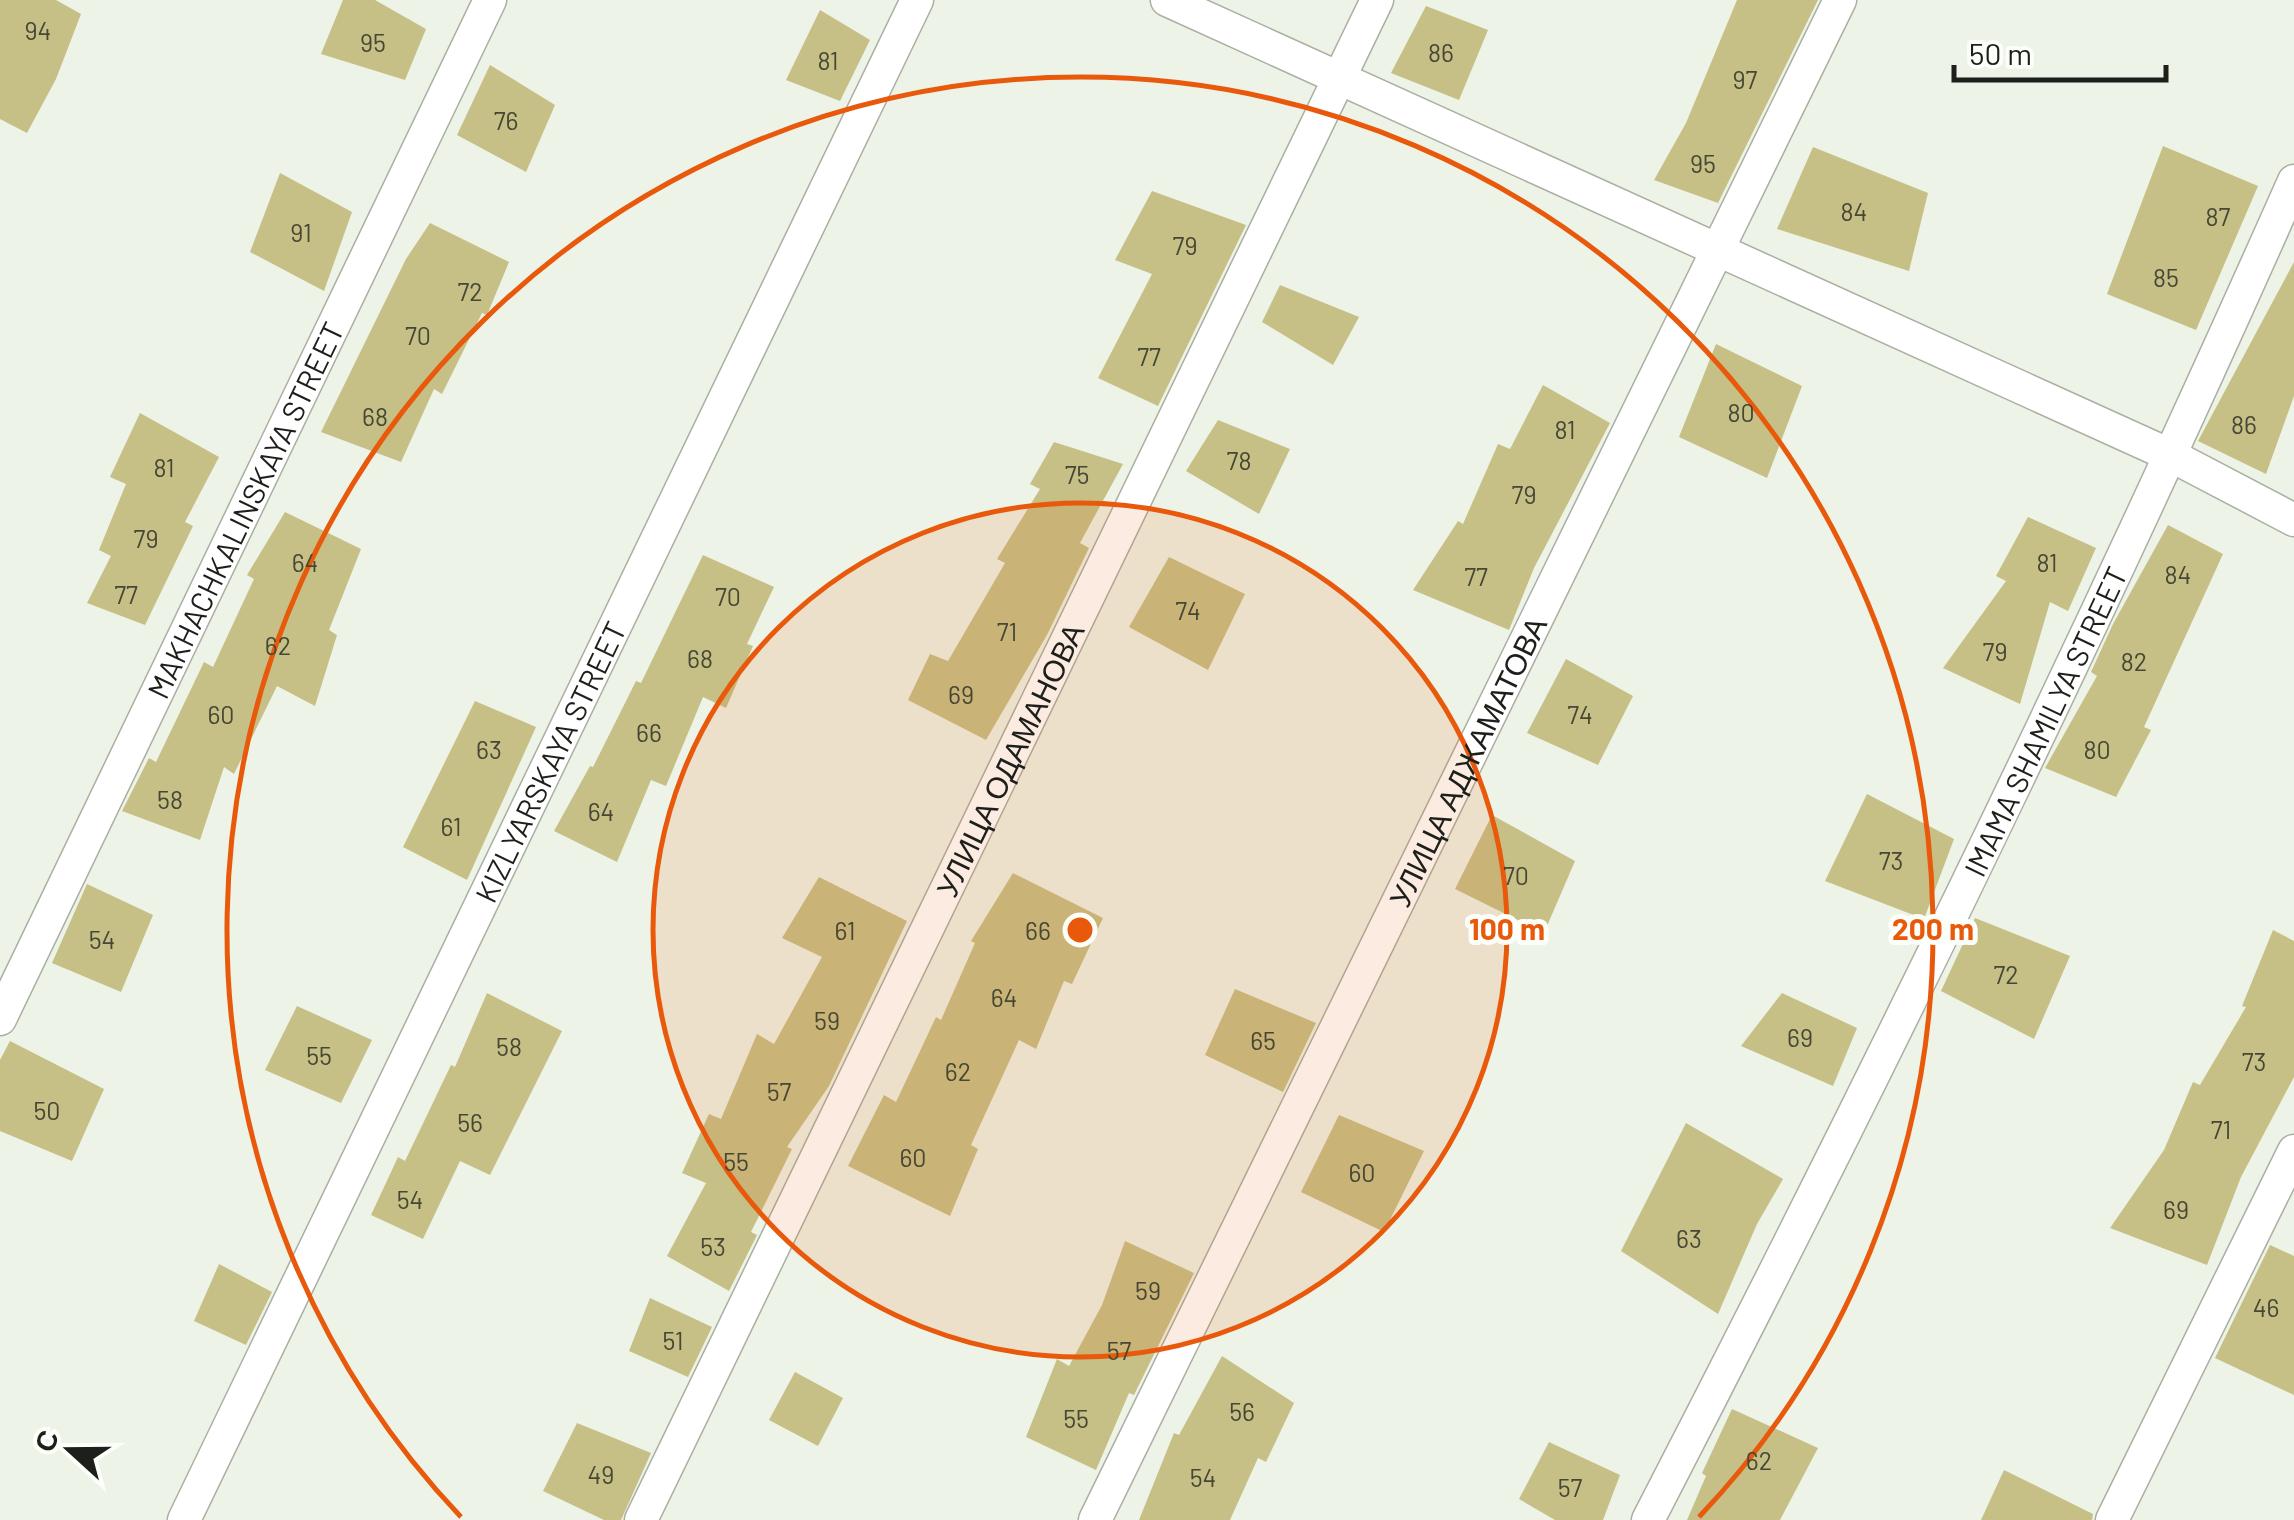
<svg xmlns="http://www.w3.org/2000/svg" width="2294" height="1520" viewBox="0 0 2294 1520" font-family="Barlow,sans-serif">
	<rect width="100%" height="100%" fill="#edf3e6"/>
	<!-- building -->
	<g fill="#c6c086">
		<path d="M0,0H56L81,14L56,79L27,133L0,119Z"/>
		<path d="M343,0H375L426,29L405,80L321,54Z"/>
		<path d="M1737,0H1818L1718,203L1654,180L1686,123Z"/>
		<path d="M1426,6L1488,30L1459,100L1391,73Z"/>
		<path d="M820,10L870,40L840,101L786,80Z"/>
		<path d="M490,65L555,105L526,172L457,135Z"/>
		<path d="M2163,146L2258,186L2196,330L2107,294Z"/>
		<path d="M1813,147L1928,193L1909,271L1777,229Z"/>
		<path d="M280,173L352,212L324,291L250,252Z"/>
		<path d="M1152,191L1246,225L1158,406L1098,378L1152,274L1115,260Z"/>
		<path d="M430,223L509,262L487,315L482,313L442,394L434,389L401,462L321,432L406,259Z"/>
		<path d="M2294,262V396L2266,474L2198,441Z"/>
		<path d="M1280,285L1359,317L1333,365L1262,322Z"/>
		<path d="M1716,344L1802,386L1767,478L1679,437Z"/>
		<path d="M1543,385L1610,423L1534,568L1509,630L1413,590L1458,521L1463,524L1498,444L1510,449Z"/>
		<path d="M140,413L219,457L185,522L193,526L145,625L87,603L111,556L99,550L126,484L110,477Z"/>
		<path d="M1218,420L1290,449L1259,514L1186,471Z"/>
		<path d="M1054,442L1123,464L1080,543L1089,548L1047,635L986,740L908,700L930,654L948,661L1005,563L997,559L1040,489L1030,484Z"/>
		<path d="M285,512L361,549L329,630L337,635L315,706L277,686L234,774L224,767L200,840L122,811L149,758L156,762L204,662L213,667L254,579L247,575Z"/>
		<path d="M2028,517L2096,548L2068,611L2050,602L2020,704L1943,668L2006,581L1996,576Z"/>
		<path d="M2168,525L2223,554L2144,727L2151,730L2116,797L2045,768L2097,676L2091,672L2113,624Z"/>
		<path d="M703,555L774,587L747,644L753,646L726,708L703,697L666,786L651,780L617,862L554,831L590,766L593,767L636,681L641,683Z"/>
		<path d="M1169,557L1245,594L1208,670L1129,627Z"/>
		<path d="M1566,659L1633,696L1598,765L1527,733Z"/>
		<path d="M475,701L536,727L467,880L403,847Z"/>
		<path d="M1867,794L1954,839L1924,919L1825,881Z"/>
		<path d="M1492,815L1575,861L1544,933L1455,889Z"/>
		<path d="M1013,873L1103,918L1072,984L1064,981L1036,1049L1019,1040L971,1145L978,1149L950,1216L848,1166L884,1095L896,1102L936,1017L941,1020L975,943L971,941Z"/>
		<path d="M819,877L907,921L829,1086L787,1147L792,1149L751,1232L757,1235L729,1291L667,1256L706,1183L682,1173L709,1114L721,1119L757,1034L774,1044L822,957L782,938Z"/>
		<path d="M87,884L153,915L121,992L52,963Z"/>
		<path d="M1975,918L2070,956L2034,1039L1941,991Z"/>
		<path d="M2273,930L2294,941V1077L2241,1177L2207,1265L2110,1228L2164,1150L2193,1082L2200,1085L2246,1007L2242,1006Z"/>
		<path d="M1235,989L1316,1023L1283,1092L1205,1055Z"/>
		<path d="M487,993L562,1031L490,1175L460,1161L423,1239L371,1215L398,1157L405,1161L451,1065L455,1067Z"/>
		<path d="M1782,993L1857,1028L1833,1086L1741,1046Z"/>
		<path d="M297,1006L372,1040L341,1103L265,1070Z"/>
		<path d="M10,1041L104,1089L72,1161L0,1131V1060Z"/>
		<path d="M1339,1115L1424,1151L1384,1232L1301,1192Z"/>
		<path d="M1686,1123L1783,1179L1757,1224L1718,1314L1621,1251Z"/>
		<path d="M1125,1241L1194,1273L1134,1395L1129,1393L1096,1470L1026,1437L1057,1359L1069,1366L1102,1305Z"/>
		<path d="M2270,1245L2294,1256V1395L2215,1358Z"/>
		<path d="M219,1264L272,1292L246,1345L194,1321Z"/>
		<path d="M650,1298L712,1327L688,1377L629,1351Z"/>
		<path d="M1222,1356L1294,1403L1266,1462L1258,1458L1230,1520H1139L1174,1433L1179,1435Z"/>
		<path d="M795,1372L843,1398L818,1446L769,1420Z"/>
		<path d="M1732,1409L1818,1448L1780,1520H1687L1706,1476L1702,1473Z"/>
		<path d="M577,1423L651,1453L621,1520H604L543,1491Z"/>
		<path d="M1549,1442L1620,1475L1603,1520H1555L1519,1499Z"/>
		<path d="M2004,1470L2093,1514L2092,1520H1981Z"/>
	</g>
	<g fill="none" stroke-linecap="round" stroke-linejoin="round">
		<defs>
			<g id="minor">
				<path d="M1167,0L2172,456L2294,520"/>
				<path id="s1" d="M0,1019L490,0"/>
				<path id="s2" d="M184,1520L917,0"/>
				<path id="s3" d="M641,1520L1377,0"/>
				<path id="s4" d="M1095,1520L1840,0"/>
				<path id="s5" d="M1648,1520C1876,1079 2093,634 2294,181"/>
				<path d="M2112,1520L2294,1151"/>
			</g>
		</defs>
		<!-- minor casing -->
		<use href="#minor" stroke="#aaafa2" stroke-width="35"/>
		<!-- minor -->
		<use href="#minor" stroke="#fff" stroke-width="32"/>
	</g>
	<!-- distance rings -->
	<circle cx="1080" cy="930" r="427" fill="#e8590c" fill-opacity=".12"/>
	<g fill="none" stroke="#e8590c" stroke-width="5">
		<circle cx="1080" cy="930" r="427"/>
		<path d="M461 1517A853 853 0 1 1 1699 1517"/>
	</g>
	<g text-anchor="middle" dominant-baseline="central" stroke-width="10" stroke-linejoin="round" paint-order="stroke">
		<!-- number labels -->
		<g font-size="25" fill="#474735">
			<text x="38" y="30">94</text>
			<text x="373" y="42">95</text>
			<text x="1441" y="52">86</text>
			<text x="828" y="60">81</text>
			<text x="1745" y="79">97</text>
			<text x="506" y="120">76</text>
			<text x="1703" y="163">95</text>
			<text x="1854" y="211">84</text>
			<text x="2218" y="216">87</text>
			<text x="301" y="232">91</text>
			<text x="1185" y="245">79</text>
			<text x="2166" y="277">85</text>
			<text x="470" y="291">72</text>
			<text x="418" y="335">70</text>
			<text x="1149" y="356">77</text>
			<text x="1741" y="412">80</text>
			<text x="375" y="416">68</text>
			<text x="2244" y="424">86</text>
			<text x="1565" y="429">81</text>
			<text x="1239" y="460">78</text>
			<text x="164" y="467">81</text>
			<text x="1077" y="474">75</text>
			<text x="1524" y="494">79</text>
			<text x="146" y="538">79</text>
			<text x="305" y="562">64</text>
			<text x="2047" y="562">81</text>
			<text x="2178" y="574">84</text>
			<text x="1476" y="576">77</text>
			<text x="126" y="594">77</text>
			<text x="728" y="596">70</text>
			<text x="1188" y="610">74</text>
			<text x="1007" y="631">71</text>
			<text x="278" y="645">62</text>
			<text x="1995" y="651">79</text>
			<text x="700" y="658">68</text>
			<text x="2134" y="661">82</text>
			<text x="961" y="694">69</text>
			<text x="221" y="714">60</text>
			<text x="1580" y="714">74</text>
			<text x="649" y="732">66</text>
			<text x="489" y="749">63</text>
			<text x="2097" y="749">80</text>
			<text x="170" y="799">58</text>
			<text x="601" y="811">64</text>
			<text x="451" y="826">61</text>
			<text x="1891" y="860">73</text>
			<text x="1516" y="875">70</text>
			<text x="845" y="930">61</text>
			<text x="1038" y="930">66</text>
			<text x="102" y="939">54</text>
			<text x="2006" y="974">72</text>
			<text x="1004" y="997">64</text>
			<text x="827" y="1020">59</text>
			<text x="1800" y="1037">69</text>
			<text x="1263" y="1040">65</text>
			<text x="509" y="1046">58</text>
			<text x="319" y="1055">55</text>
			<text x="2254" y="1061">73</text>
			<text x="958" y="1071">62</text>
			<text x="779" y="1091">57</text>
			<text x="47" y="1110">50</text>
			<text x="470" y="1122">56</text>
			<text x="2221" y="1129">71</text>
			<text x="913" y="1157">60</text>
			<text x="736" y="1161">55</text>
			<text x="1362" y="1172">60</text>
			<text x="410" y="1199">54</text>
			<text x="2176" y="1209">69</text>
			<text x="1689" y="1238">63</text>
			<text x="713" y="1246">53</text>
			<text x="1148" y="1290">59</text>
			<text x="2266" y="1307">46</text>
			<text x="673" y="1340">51</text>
			<text x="1119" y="1350">57</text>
			<text x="1242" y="1411">56</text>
			<text x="1076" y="1418">55</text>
			<text x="1759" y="1460">62</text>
			<text x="601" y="1474">49</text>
			<text x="1203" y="1477">54</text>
			<text x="1570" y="1487">57</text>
		</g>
		<!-- street labels -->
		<g font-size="30" fill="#1d1f1a" stroke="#fcfff9">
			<text stroke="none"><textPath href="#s1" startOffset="565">MAKHACHKALINSKAYA STREET</textPath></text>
			<text stroke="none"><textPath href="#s5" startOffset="892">IMAMA SHAMILYA STREET</textPath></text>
			<text stroke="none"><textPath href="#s2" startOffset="842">KIZLYARSKAYA STREET</textPath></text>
			<text stroke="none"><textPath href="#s3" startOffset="845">УЛИЦА ОДАМАНОВА</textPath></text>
			<text stroke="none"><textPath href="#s4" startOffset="845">УЛИЦА АДЖАМАТОВА</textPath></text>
		</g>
	</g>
	<circle cx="1080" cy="930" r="15" fill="#e8590c" stroke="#fcfff9" stroke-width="5"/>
	<g font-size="30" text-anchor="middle" font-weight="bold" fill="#e8590c" stroke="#fcfff9" stroke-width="10" stroke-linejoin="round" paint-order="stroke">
		<text x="1507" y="940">100 m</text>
		<text x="1933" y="940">200 m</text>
	</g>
	<!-- north arrow -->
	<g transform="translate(70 1450) rotate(291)" stroke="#fcfff9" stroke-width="8" paint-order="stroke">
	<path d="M0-8L18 38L0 25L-18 38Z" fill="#1d1f1a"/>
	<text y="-15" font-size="28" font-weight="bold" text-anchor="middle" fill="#1d1f1a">С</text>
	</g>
	<!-- scale -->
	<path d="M1954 65v15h212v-15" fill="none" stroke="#1d1f1a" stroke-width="5"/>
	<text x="1969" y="65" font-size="30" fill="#1d1f1a" stroke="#fcfff9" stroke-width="8" paint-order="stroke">50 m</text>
</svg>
